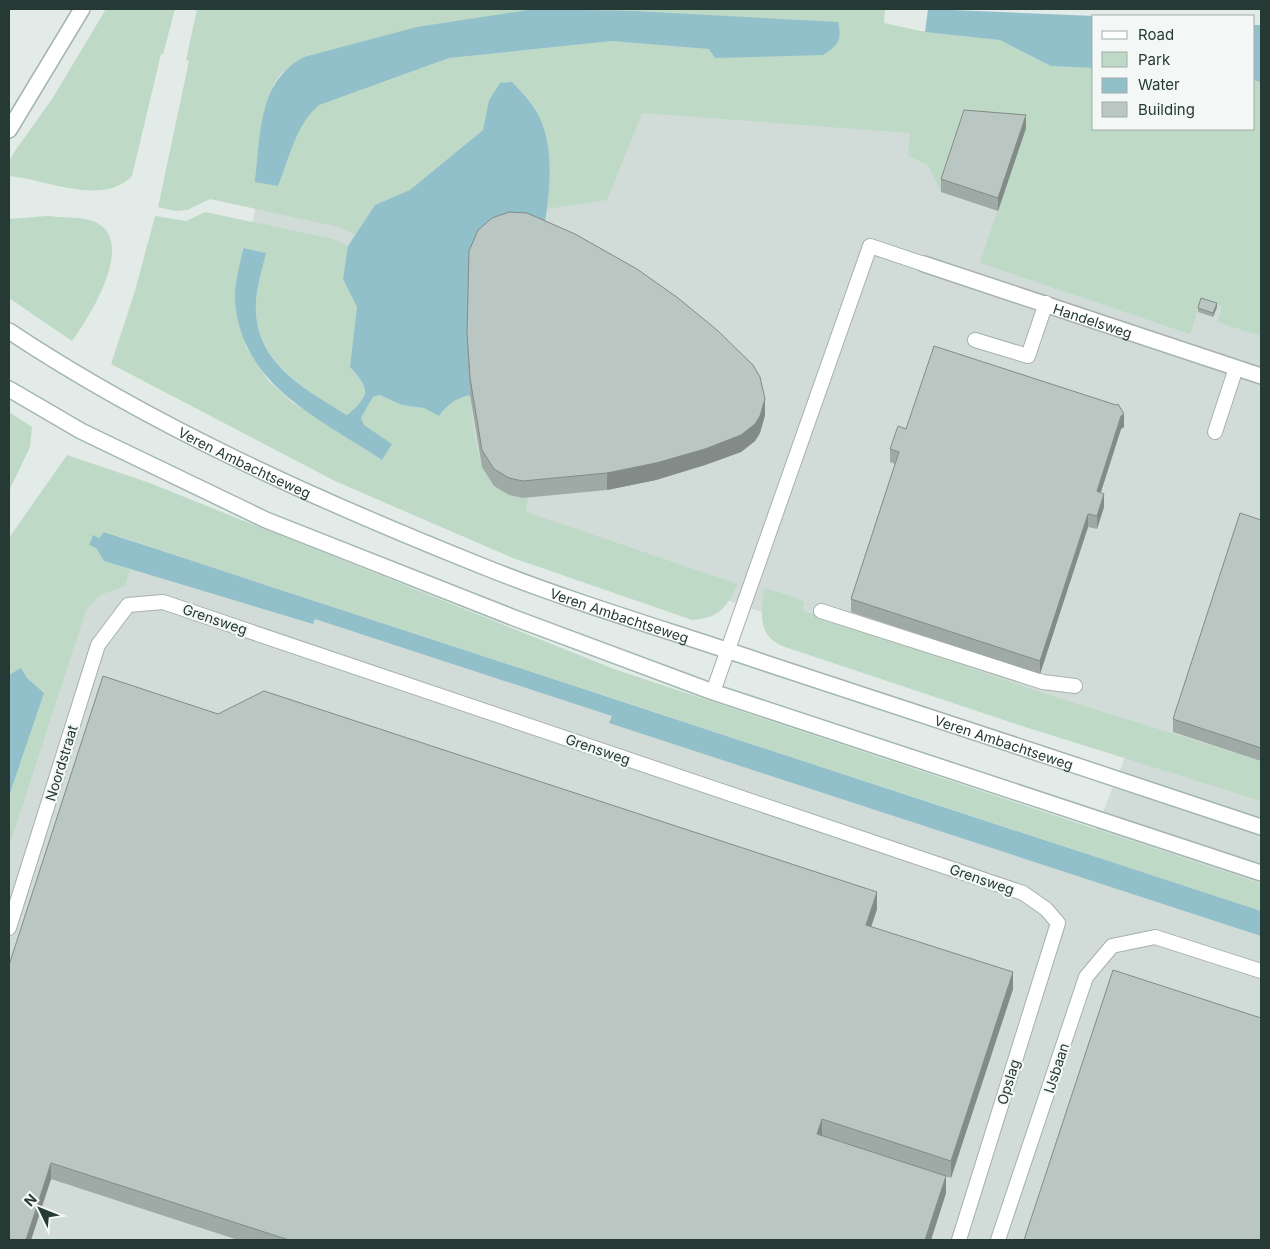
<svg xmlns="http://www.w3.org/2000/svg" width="1270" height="1249" viewBox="0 0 1270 1249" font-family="Inter,sans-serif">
	<rect width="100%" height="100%" fill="#e3ebe8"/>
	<!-- built -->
	<path fill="#d1dbd7" d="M578,19L1094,37V129H1254V42L1261,43V1240H9V633L136,540L561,680L1079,870L1131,743L532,531L243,270L278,94Z"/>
	<!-- green -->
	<g fill="#bedac7" fill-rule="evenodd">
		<path d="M106,9H175L163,54H161L132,176C103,207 45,179 9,176V161L15,151L52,99Z"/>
		<path d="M197,9H885L884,23L925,32L1000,40L1051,66L1094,68V129H1254V80L1261,82V336L1217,322L1222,307L1201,299L1190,334L980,263L1025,128L964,123L941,192L928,165L908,156L910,133L642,113L607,200L546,209C550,174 553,133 531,102C526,95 518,89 512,83H500L489,100L483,130L410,190L375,205L355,235L339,227L210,199L187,210L175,211L158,207L189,61L186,60ZM838,22L709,49L612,41L449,58L319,105L309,113L300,129L273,86L281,74L304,57Z"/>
		<path d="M205,212L333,239L348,246L343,279L357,307L350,367C370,389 371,395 347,415C304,388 253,361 256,302C257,286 262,269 266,253L242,248L246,347L268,380L292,402L382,460L391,444L363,425L361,418L373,397L380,395L402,405L424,408L439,416C447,405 456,398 470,395C475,435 474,496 528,498L526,512L738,584C726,608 720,618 692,620L513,558L337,482L111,364L135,291L155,216L186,221Z"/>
		<path d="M47,216C62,218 84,216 97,223C136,243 89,318 72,341L9,298V219Z"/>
		<path d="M9,412L32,427L30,447L9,491Z"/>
		<path d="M67,455L147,482L614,669L1261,884V911L105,532L96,548L104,561L130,569L125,586L100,595L86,610L9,847V796L44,693L27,678L21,668L9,675V538Z"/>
		<path d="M764,588L789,595L804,602L803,611L1052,696L1261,761V801L1022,726L782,646C756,634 762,612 764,588Z"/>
	</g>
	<!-- water -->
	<g fill="#91bfca">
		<path d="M535,9L634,11L838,22C842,40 839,45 823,55L715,58L709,49L612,41L449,58L319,105C296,124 289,159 278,186L255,182C261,136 257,82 304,57L417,27Z"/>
		<path d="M928,9L1095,16L1094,68L1051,66L1000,40L925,32Z"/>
		<path d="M1254,25H1261V82L1254,80Z"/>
		<path d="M512,82C518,89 525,95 530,102C559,139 549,194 543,236L469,295L467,350L470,395C456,398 447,405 439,416L424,408L402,405L380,395L373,397L361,418L364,425L392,444L382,460C320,418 242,387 235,301C234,285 240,265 243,248L266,253C262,269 257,286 256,302C253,362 303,388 347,415C371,395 370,389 350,367L357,307L343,279L348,246L375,205L410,190L483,130L489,100L500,83Z"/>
		<path d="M104,532L1261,911V936L609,723L612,716L315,619L313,624L104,561L96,548L89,545L93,535L99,538Z"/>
		<path d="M21,668L27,678L44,693L9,796V675Z"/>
	</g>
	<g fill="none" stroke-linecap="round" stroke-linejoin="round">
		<defs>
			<g id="lane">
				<path d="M975,340L1028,356L1046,303"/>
				<path d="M1215,432L1236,368"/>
				<path d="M821,611L1043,682L1075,686"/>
				<path d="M713,692L870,246L924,264"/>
				<path d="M9,928L98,645L128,605L163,602L1023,893L1046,909L1058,923L959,1240"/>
				<path d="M998,1240L1086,977L1112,946L1155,937L1261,971"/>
			</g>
			<g id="street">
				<path id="s1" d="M924,264L1261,376"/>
			</g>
			<g id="secondary">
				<path d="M9,130L82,9"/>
				<path id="s2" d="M9,331C153,427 322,502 482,566C574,603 671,631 765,663C930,717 1096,772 1261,827"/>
				<path d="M9,389L81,431L266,520L517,619L713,692L1261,873"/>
			</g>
		</defs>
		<!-- lane casing -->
		<use href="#lane" stroke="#a6b2af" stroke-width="16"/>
		<!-- street casing -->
		<use href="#street" stroke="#a6b2af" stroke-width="18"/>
		<!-- secondary casing -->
		<use href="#secondary" stroke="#a3b6b0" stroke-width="18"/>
		<!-- lane -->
		<use href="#lane" stroke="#fff" stroke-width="14"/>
		<!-- street -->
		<use href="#street" stroke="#fff" stroke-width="15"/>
		<!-- secondary -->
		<use href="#secondary" stroke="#fff" stroke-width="15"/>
	</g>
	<!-- wall -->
	<g fill="#9faaa6">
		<path d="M1026,128L998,211L941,192V179Z"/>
		<path d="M1217,307L1213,317L1198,312V308Z"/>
		<path d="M467,333L765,415L760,433L755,441L741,452L705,465L656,480L607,490L523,498L509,495L494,486L482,467L470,395L467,350Z"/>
		<path d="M1124,427L1121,429L1101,492L1104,507L1097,529L1088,527L1040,674L851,612V599L895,464L890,462V449L906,429Z"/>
		<path d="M1261,520V761L1173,732V719Z"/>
		<path d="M218,714L877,909L871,927L1013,989L951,1178L822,1136L946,1193L931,1240H238L51,1179L31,1240H9Z"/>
	</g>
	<!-- shaded-wall -->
	<g fill="#828b87">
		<path d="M1026,115V128L998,211V198Z"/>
		<path d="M1217,303V307L1213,317V313Z"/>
		<path d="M765,399V415L760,433L755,441L741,452L705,465L656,480L607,490V473Z"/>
		<path d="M1124,414V427L1121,429L1097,504V491L1121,416Z"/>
		<path d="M1104,494V507L1097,529V516Z"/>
		<path d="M1088,514V527L1040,674V661Z"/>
		<path d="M877,892V909L866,942V925Z"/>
		<path d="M1013,972V989L951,1178V1161Z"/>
		<path d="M822,1119V1136L817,1134Z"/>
		<path d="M51,1163V1179L31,1240H26Z"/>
		<path d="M946,1176V1193L931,1240H925Z"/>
	</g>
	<!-- building -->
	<g fill="#b9c6c1" stroke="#828b87">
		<path d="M964,110L1026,115L998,198L941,179Z"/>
		<path d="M509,212L527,213L575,234L637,269L678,298L717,330L753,365L760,377L765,399L760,416L755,424L741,435L705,449L656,463L607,473L523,481L509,478L494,469L482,450L470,378L467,333L469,251L478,230L492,218Z"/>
		<path d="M1201,298L1217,303L1213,313L1198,308Z"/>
		<path d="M934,346L1116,405L1118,404L1124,414L1121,416L1097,491L1104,494L1097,516L1088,514L1040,661L851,599L899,452L890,449L898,426L906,429Z"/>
		<path d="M1240,513L1261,520V748L1173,719Z"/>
		<path d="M103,676L218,714L264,691L877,892L866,925L1013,972L951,1161L822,1119L817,1134L946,1176L925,1240H289L51,1163L26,1240H9V965Z"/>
		<path d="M1113,970L1261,1018V1240H1024Z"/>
	</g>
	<g text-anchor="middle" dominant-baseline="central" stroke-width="4.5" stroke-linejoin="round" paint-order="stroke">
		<!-- street labels -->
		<g font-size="14" fill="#253a35" stroke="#f3f8f6">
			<text stroke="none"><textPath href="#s1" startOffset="178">Handelsweg</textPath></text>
			<text stroke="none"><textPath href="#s2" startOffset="270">Veren Ambachtseweg</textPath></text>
			<text stroke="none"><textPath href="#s2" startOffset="675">Veren Ambachtseweg</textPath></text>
			<text transform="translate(215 619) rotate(19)">Grensweg</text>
			<text stroke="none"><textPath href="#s2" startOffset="1080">Veren Ambachtseweg</textPath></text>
			<text transform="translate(598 749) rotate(19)">Grensweg</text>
			<text transform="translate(61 763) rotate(-73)">Noordstraat</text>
			<text transform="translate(982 879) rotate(19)">Grensweg</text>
			<text transform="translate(1056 1068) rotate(-72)">IJsbaan</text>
			<text transform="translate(1008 1082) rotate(-73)">Opslag</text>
		</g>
	</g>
	<!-- border -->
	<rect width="1270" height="1249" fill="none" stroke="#253a35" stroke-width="20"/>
	<!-- legend -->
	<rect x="1092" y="15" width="162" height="115" fill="#f3f8f6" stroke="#a1aca9"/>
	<rect x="1102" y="31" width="25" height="8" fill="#ffffff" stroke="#a1aca9"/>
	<text x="1138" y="40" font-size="15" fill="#253a35">Road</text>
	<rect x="1102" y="52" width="25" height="15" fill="#bedac7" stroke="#a1aca9"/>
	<text x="1138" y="65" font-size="15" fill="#253a35">Park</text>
	<rect x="1102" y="78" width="25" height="15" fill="#91bfca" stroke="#a1aca9"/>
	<text x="1138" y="90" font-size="15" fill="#253a35">Water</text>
	<rect x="1102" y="102" width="25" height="15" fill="#b9c6c1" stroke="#a1aca9"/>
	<text x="1138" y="115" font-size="15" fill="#253a35">Building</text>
	<!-- north arrow -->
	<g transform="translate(40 1209) rotate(313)" stroke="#f3f8f6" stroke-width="4" paint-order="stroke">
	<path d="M0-4L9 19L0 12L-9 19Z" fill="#253a35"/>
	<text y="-8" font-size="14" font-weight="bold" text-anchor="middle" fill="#253a35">N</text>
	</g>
</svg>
